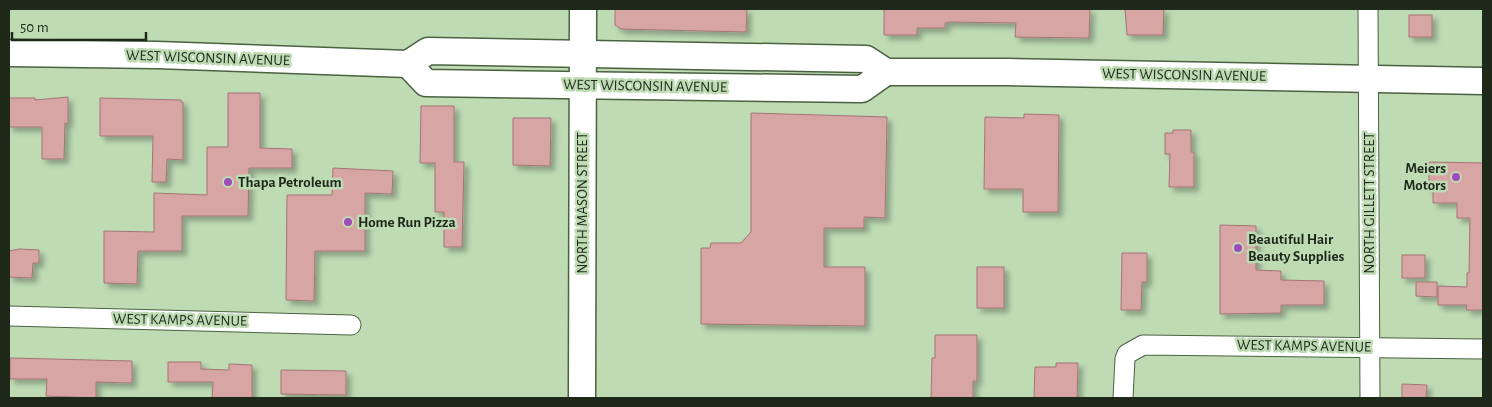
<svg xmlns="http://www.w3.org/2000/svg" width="1492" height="407" viewBox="0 0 1492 407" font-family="'Alegreya Sans',sans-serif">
	<defs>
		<filter id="shadow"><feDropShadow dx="4.5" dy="4.5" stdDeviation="2.5" flood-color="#0004"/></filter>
	</defs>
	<rect width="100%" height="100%" fill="#bedbb4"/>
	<!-- building -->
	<g fill="#d8a5a5" stroke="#a47475" filter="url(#shadow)">
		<path d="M615,9H747L746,32L621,29L615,25Z"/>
		<path d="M884,9H1090L1089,38L1015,37L1016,23L950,22L945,23V28H917V35H884Z"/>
		<path d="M1125,9H1164L1163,35H1127Z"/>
		<rect x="1409" y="15" width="23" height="22"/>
		<path d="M228,93H260V148L292,149V168H249L248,216H182V251H138L137,284L104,283V231L154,232V193L207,195V147H228Z"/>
		<path d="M68,97V124L65,123L64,159H42V127H9V98H35V100Z"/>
		<path d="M100,98L181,100V102H183V160L167,159L166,182H152L153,136H100Z"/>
		<path d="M421,106H454V162H464L462,247H444V212H435V163H420Z"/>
		<path d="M751,113L887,117L885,218L864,217V228H824V267H865V326L701,324V248H710L711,243H741L751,232Z"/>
		<path d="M1024,114L1059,115L1058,212H1023V189H984L985,117L1024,118Z"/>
		<path d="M513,118H551L550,166L513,165Z"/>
		<path d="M1173,130H1191V152H1194V187H1169L1170,154H1165V133H1173Z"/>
		<path d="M1429,162L1483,163V310H1466L1467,305H1438V286L1467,287V273H1469L1470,218H1457V203H1433V190H1429Z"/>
		<path d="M333,168L393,171L392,194L365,193V251H315L314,301L286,300L287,195H332Z"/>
		<path d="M1220,225L1256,226V270L1281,271V280L1324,281V305H1281V313L1220,314Z"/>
		<path d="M19,249L39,250V263H33L32,278L9,277V251Z"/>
		<path d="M1122,253H1147V282H1142L1141,310H1121Z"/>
		<rect x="1402" y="255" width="23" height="23"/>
		<rect x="977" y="267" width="27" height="41"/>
		<path d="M1416,282H1437V297L1416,296Z"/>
		<path d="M935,335H977V381H973V398H931L932,358H935Z"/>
		<path d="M10,358L132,361V383L96,382V398L46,396L47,379H10Z"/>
		<path d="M168,362H201V369L229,370V364L252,365V398H212L213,382H168Z"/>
		<path d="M1056,363H1078L1077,398H1034L1035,367H1056Z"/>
		<path d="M281,370L346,371V395L281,394Z"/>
		<path d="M1402,384L1427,385L1426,398H1402Z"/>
	</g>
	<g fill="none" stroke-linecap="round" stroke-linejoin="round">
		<defs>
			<g id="minor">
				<path d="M1368,9L1370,398"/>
				<path d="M9,316L351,325"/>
				<path d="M1123,398L1125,359L1127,354L1143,345L1483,349"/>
			</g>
			<g id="secondary">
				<path d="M9,53L157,55L408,64L428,51L866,59L886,72H1008L1483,81"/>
				<path d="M408,64L426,83L862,89L886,72"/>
				<path d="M582,398L583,9"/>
			</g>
		</defs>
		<!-- minor casing -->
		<use href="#minor" stroke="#496240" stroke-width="21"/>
		<!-- secondary casing -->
		<use href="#secondary" stroke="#496240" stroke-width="29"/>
		<!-- minor -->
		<use href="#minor" stroke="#fff" stroke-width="19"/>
		<!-- secondary -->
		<use href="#secondary" stroke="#fff" stroke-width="26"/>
	</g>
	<!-- markers -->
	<g fill="#9f4bb9" stroke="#bedbb4" stroke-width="2">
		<circle cx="1456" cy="177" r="5"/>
		<circle cx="228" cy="182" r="5"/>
		<circle cx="348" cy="222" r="5"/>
		<circle cx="1238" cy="248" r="5"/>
	</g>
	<g text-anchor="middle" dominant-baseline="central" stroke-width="5" stroke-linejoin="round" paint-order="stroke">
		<!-- street labels -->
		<g font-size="15" fill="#1e291a" stroke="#bedbb4">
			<text transform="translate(208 58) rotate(2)">WEST WISCONSIN AVENUE</text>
			<text transform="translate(1184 75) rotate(1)">WEST WISCONSIN AVENUE</text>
			<text transform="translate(645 86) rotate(1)">WEST WISCONSIN AVENUE</text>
			<text transform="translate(582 203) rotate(-90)">NORTH MASON STREET</text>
			<text transform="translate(1369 203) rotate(-90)">NORTH GILLETT STREET</text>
			<text transform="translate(180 320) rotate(1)">WEST KAMPS AVENUE</text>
			<text transform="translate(1304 346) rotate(1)">WEST KAMPS AVENUE</text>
		</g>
		<!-- poi labels -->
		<g font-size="15" font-weight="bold" fill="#1e291a" stroke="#bedbb4" text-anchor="start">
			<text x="1446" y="168" text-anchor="end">Meiers<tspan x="1446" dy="17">Motors</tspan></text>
			<text x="238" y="182">Thapa Petroleum</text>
			<text x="358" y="222">Home Run Pizza</text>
			<text x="1248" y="239">Beautiful Hair<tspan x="1248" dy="17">Beauty Supplies</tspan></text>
		</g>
	</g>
	<!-- border -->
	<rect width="1492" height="407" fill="none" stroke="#1e291a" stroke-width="20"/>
	<!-- scale -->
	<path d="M12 32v8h134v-8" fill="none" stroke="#1e291a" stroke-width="2.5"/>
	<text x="20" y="32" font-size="15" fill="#1e291a" stroke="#bedbb4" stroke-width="4" paint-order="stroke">50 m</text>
</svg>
